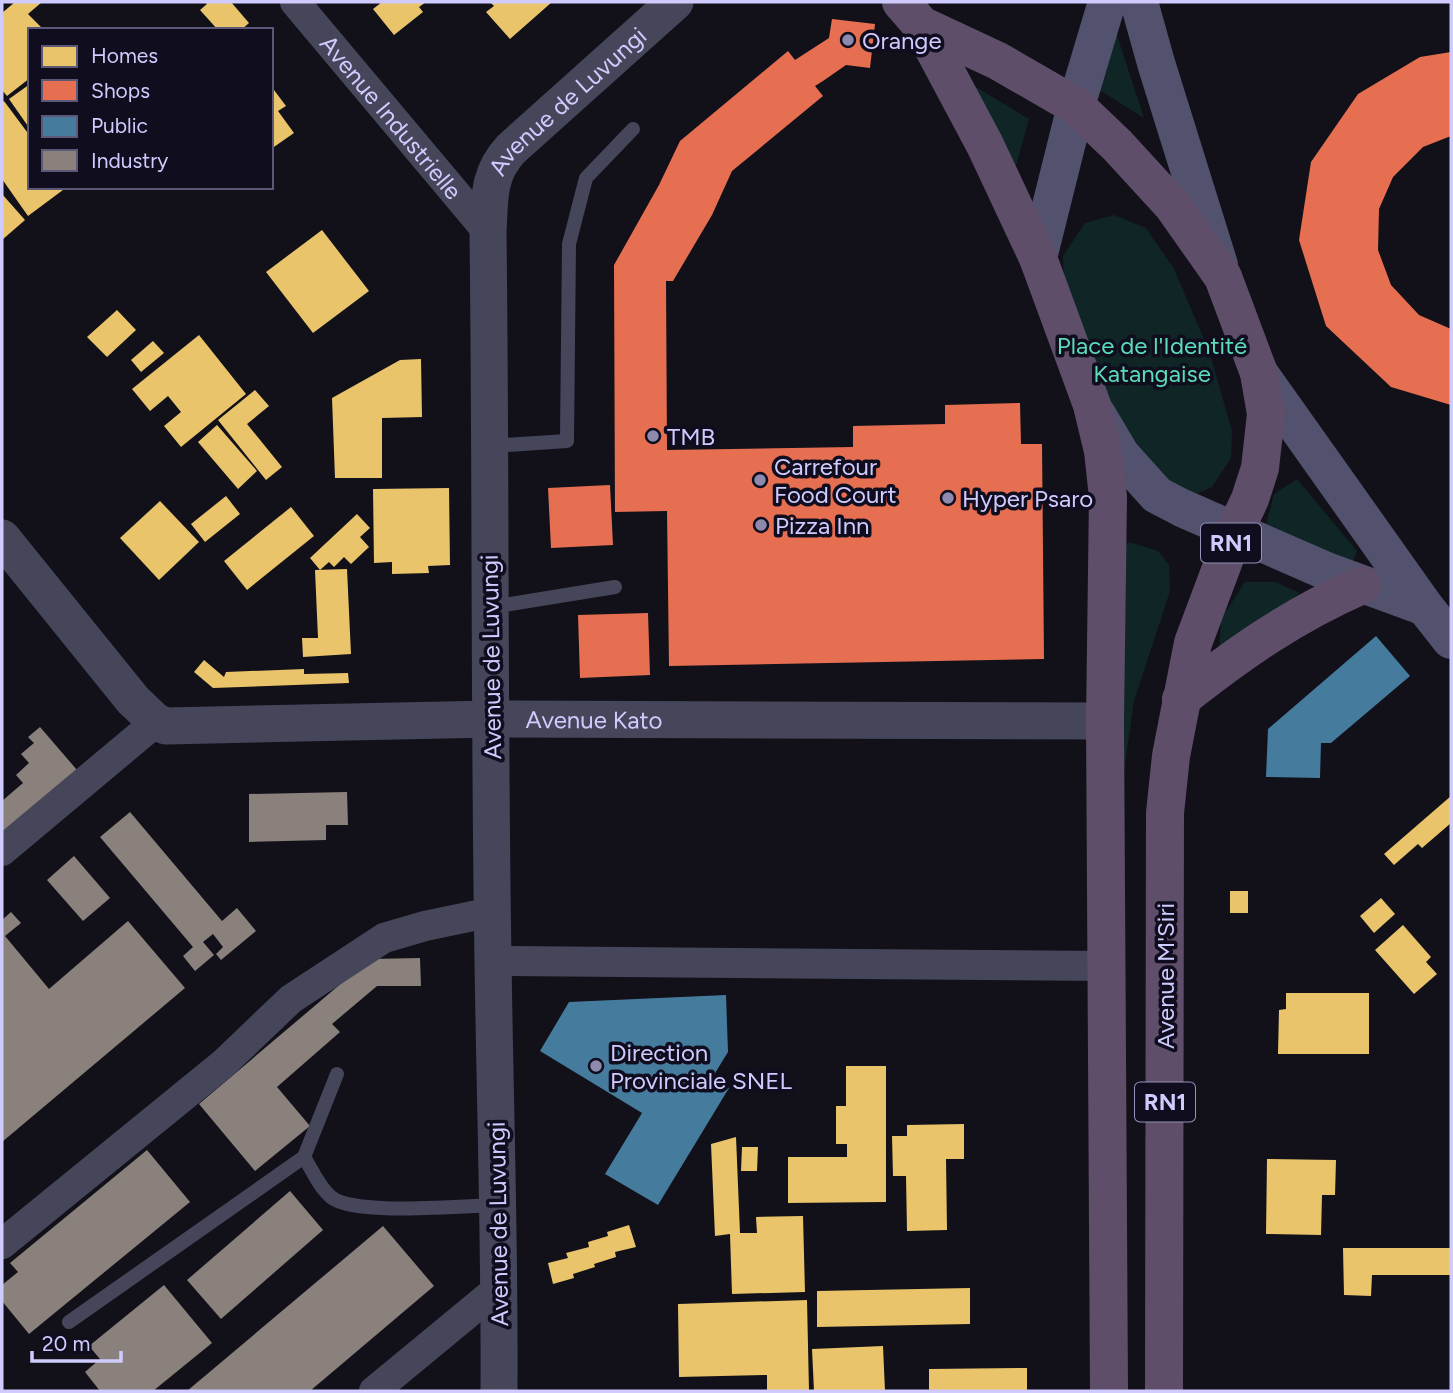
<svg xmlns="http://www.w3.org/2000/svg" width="1453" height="1393" viewBox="0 0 1453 1393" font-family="Figtree,sans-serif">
	<rect width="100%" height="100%" fill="#12111a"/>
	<!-- green -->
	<g fill="#102525">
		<path d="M1111,17L1144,118L1093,86Z"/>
		<path d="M961,78L1029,119L1014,173Z"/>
		<path d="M1114,215L1146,228L1174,269L1209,351L1232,431L1231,458L1212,487L1196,494L1135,465L1064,292L1063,256L1085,223Z"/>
		<path d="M1297,479L1357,551L1352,564L1266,524L1274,494Z"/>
		<path d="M1129,542L1158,551L1169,565L1170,591L1134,701L1121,793L1119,551Z"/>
		<path d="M1245,582H1275L1300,593L1219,651L1221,619Z"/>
	</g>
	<!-- homes -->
	<g fill="#e9c46a">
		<path d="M15,2H42L28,14L43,29L30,30V78L7,96L2,90V13Z"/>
		<path d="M205,2H231L249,23L241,30H218L200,10L207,4Z"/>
		<path d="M382,2H426L419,7L423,12L394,35L373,9Z"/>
		<path d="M490,2H552L510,39L486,12L494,6Z"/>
		<path d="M30,84V129L9,99Z"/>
		<path d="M271,86L286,106L278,111L294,133L271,149Z"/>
		<path d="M4,101L30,136V187H67L28,216L2,179V103Z"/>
		<path d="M2,194L25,220L2,240Z"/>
		<path d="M322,230L369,291L313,333L266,272Z"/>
		<path d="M117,310L136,330L107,357L87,337Z"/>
		<path d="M199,335L246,394L181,447L164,426L181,412L168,396L150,411L132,389Z"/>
		<path d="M153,341L164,353L141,372L131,360Z"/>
		<path d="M421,359L422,417L382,418V478H335L332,398L400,360Z"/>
		<path d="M255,390L269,406L247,424L282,467L266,480L218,420Z"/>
		<path d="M217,425L257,471L238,489L198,442Z"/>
		<path d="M449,488L450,565L428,566L429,573L392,574V562L374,563L373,489Z"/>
		<path d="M226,496L240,514L205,542L191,524Z"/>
		<path d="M160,501L199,542L159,580L120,538Z"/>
		<path d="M291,507L314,536L247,590L224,561Z"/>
		<path d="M357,514L370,528L360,537L369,547L351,564L344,557L334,567L329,562L320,570L310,558Z"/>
		<path d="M347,569L351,654L303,657L302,638H318L315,570Z"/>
		<path d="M204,660L224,677L226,672L304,669V674L348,673L349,683L213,688L194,672Z"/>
		<path d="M1451,796V823L1422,848L1418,844L1394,865L1384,854Z"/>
		<rect x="1230" y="891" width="18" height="22"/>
		<path d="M1381,898L1395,914L1374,933L1360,916Z"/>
		<path d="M1403,925L1431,957L1426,962L1437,974L1414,994L1375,950Z"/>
		<path d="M1286,993H1369V1054H1278L1279,1010L1286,1009Z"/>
		<path d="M846,1066H886V1202L788,1203V1157H847V1144H836V1106H846Z"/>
		<path d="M964,1124V1159H946L947,1230L907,1231L906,1176H893L892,1136H907V1125Z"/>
		<path d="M736,1137L740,1233H757L756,1217L803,1216L805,1292L732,1294L730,1234L715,1236L711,1144Z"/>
		<path d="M742,1147H758L757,1171H741Z"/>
		<path d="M1267,1159L1336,1160L1335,1195H1322L1321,1235L1266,1234Z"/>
		<path d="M629,1225L636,1247L615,1252L616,1257L594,1264L595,1267L573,1274L574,1278L553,1284L548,1263L568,1258L566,1253L589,1247L588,1242L608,1236L607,1232Z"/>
		<path d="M1343,1248H1451V1275H1372L1371,1296L1344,1295Z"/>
		<path d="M970,1288V1324L817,1327V1291Z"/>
		<path d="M807,1300L809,1391H767V1375L679,1377L678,1304Z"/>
		<path d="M883,1346L885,1391H814L812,1349Z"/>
		<path d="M1027,1368V1391H929V1369Z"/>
	</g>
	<!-- shops -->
	<g fill="#e76f51">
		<path d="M832,19L875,24L870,68L846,65L823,81L815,86L823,96L732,171L712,215L673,281H666L667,450L853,447V426L945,424V405L1020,403L1021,444H1042L1044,659L669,666L667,511L615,512L614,265L659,185L680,141L788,51L795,60L829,38Z"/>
		<path d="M1451,52V136L1423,147L1393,177L1379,209L1378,250L1391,285L1419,315L1451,329V405L1391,387L1326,326L1299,240L1311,162L1358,94L1420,57Z"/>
		<path d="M610,485L613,545L551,548L548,488Z"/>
		<path d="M648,613L650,675L580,678L578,615Z"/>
	</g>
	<!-- public -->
	<g fill="#457b9d">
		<path d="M1376,636L1410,676L1331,743H1321L1320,778L1266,777L1268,729Z"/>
		<path d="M726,995L728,1052L712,1078L729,1088L658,1205L605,1174L642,1113L540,1051L569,1002Z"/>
	</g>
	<!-- industry -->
	<g fill="#8a817c">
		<path d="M40,727L77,770L2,834V801L23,783L16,775L29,763L21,754L34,743L28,737Z"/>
		<path d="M347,792L348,825H326V840L249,842V794Z"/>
		<path d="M130,812L222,921L237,908L256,931L221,960L216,954L223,947L213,934L203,942L214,955L195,971L183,956L193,947L100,837Z"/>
		<path d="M74,856L110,898L83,921L47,880Z"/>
		<path d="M11,912L21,923L5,936L49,989L128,921L185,988L2,1142V920Z"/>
		<path d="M420,958L421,986H377L332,1024L340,1032L277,1087L310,1126L255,1171L199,1104L370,959Z"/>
		<path d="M147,1150L190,1202L29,1334L2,1301V1285L18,1272L10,1263Z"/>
		<path d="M290,1191L323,1230L221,1319L187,1280Z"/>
		<path d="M383,1226L434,1286L310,1391H187Z"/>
		<path d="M164,1285L212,1343L153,1391H100L85,1372L100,1359L89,1346Z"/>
	</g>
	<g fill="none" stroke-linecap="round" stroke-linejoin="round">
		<!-- service -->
		<g stroke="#46465b" stroke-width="14">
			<path d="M491,446L567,441L569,244L586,178L633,129"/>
			<path d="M492,607L615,587"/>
			<path d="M337,1074L304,1157C312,1170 319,1187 331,1197C353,1216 464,1206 497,1205"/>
			<path d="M69,1322L304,1157"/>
		</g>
		<!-- minor -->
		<g stroke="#46465b" stroke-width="30">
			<path id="s1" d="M295,2L488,232"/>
			<path d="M2,851L156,722"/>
			<path d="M493,961L1107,966"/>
			<path d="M2,1244L223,1064L291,999L384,938L425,926L492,912"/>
			<path d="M374,1391L500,1287"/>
		</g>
		<!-- tertiary -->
		<g stroke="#46465b" stroke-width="37">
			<path id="s2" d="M2,538L133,700L156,722L166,726L492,719L1105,721"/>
			<path id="s3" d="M499,1391C500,1248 495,1104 493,960C489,718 491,475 488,232C490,199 487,175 511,149L675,2"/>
		</g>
		<!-- secondary -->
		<g stroke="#53526e" stroke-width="38">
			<path d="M1139,2L1156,63L1219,265"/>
			<path d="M1038,258L1076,106L1107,2"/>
			<path d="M1259,373L1425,607L1451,640"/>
			<path d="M1096,413L1121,455L1157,495L1182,508L1324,570L1425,607"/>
		</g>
		<!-- trunk -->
		<g stroke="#5e4e69" stroke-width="38">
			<path d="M901,2L921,25L985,145L1038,258L1092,405L1103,451L1108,497L1105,721L1109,1391"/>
			<path d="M921,25L998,61L1076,106L1117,145L1173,206L1223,277L1259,373L1266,414L1260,468L1250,499L1235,531L1193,643L1171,756L1165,813L1164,1391"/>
			<path d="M1181,699C1239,653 1293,615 1362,585"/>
		</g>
	</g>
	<!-- markers -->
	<g fill="#8e8aae" stroke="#0f0d1e" stroke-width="2.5">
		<circle cx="848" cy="40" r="7"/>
		<circle cx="653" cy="436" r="7"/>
		<circle cx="760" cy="480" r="7"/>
		<circle cx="948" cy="498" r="7"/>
		<circle cx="761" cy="525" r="7"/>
		<circle cx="596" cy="1066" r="7"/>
	</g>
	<g text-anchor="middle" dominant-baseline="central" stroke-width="7" stroke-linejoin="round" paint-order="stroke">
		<!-- shield labels -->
		<g fill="#0f0d1e" stroke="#9692bb" stroke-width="2">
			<rect x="1201" y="523.5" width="60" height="39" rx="5"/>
			<rect x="1135" y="1082.5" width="60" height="39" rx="5"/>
		</g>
		<g font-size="23" font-weight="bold" fill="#d0cbfe">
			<text x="1231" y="543">RN1</text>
			<text x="1165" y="1102">RN1</text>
		</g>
		<!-- poi labels -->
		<g font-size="24" fill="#d0cbfe" stroke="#0f0d1e" text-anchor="start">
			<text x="862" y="40">Orange</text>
			<text x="667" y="436">TMB</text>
			<text x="774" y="466">Carrefour<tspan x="774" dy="28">Food Court</tspan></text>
			<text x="962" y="498">Hyper Psaro</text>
			<text x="775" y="525">Pizza Inn</text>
			<text x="610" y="1052">Direction<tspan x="610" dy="28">Provinciale SNEL</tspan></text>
		</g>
		<!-- street labels -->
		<g font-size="24" fill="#d0cbfe" stroke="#0f0d1e">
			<text stroke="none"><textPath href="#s3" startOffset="1321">Avenue de Luvungi</textPath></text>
			<text stroke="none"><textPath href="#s1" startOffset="150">Avenue Industrielle</textPath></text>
			<text transform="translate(491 657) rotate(-91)">Avenue de Luvungi</text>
			<text stroke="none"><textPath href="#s2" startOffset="679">Avenue Kato</textPath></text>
			<text transform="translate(1165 976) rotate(-90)">Avenue M'Siri</text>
			<text transform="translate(498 1224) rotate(-91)">Avenue de Luvungi</text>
		</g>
		<!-- park labels -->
		<g font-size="24" fill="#5adbb9" stroke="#0f0d1e">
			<text x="1152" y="345">Place de l'Identité<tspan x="1152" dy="28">Katangaise</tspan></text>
		</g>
	</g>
	<!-- border -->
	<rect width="1453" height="1393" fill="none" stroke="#d0cbfe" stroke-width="7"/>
	<!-- legend -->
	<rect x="28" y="28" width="245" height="161" fill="#0f0d1e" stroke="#5c5978" stroke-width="2"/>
	<rect x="42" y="46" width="35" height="21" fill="#e9c46a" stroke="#5c5978" stroke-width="2"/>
	<text x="91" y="63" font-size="21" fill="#d0cbfe">Homes</text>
	<rect x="42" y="80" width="35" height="21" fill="#e76f51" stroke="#5c5978" stroke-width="2"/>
	<text x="91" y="98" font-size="21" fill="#d0cbfe">Shops</text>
	<rect x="42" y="116" width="35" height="21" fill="#457b9d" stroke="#5c5978" stroke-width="2"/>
	<text x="91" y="133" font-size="21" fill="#d0cbfe">Public</text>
	<rect x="42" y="150" width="35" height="21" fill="#8a817c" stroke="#5c5978" stroke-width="2"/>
	<text x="91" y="168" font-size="21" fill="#d0cbfe">Industry</text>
	<!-- scale -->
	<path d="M32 1351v10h89v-10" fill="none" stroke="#d0cbfe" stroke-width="3.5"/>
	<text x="42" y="1351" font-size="21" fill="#d0cbfe" stroke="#0f0d1e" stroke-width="5" paint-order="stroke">20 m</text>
</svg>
